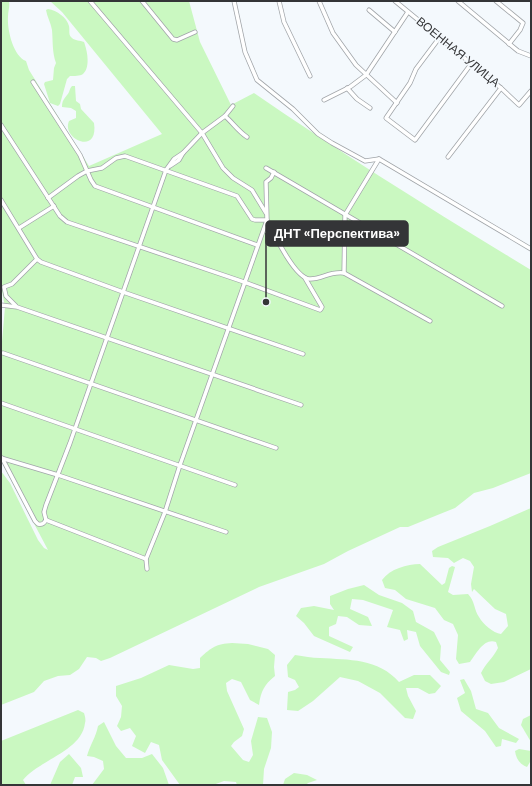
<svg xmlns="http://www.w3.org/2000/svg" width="532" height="786" viewBox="0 0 532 786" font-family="'DM Sans',sans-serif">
	<rect width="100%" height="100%" fill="#f4f9fd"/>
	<!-- green -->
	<g fill="#caf8c1">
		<path d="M1,1H9C10,7 8,11 8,17C7,29 13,56 26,61L29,70L89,166L162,134L62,12L50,1H189L200,42L231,105L254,93C344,155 437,213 531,270V473L493,488L474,493L455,508L440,514L408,527H400L348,551L324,564L259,587L110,658L101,661L96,658L87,657L79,669L70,675L58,676L44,681L34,692L1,705V471L10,483L38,540L44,548L48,550L1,461V353L5,307L1,286Z"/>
		<path d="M48,9C57,10 67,18 69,26C70,31 68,35 72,38C75,41 80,40 84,42C87,50 91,67 83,74C80,76 74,76 70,76L67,79L60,104L58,106L50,103L44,84L45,82L53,80L54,68L56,63C52,52 53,41 52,30C51,23 47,17 46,10Z"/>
		<path d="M72,86H75L76,101L80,104L81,109L94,123C99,156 61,139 69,121L76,118V111L71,108L62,107C62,101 64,99 67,95C70,92 69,89 72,86Z"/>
		<path d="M531,508V669L504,682L491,684L485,681L481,673C486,663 493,658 498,648L496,642C484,638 477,653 470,662L459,664L456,659L458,635L453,624L444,620L435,608L406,599L395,590L385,588L382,580C390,569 407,564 420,564L442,585L445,583L449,568L452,566L455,567L448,592L453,595L468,594C475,601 474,610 479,617C483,624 493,633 501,634L508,626L506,614L495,609L474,589L472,592L471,584L474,567L470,561L463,558L454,563L448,558L433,557L432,551L438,547L490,526Z"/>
		<path d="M364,585L379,595L402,603L413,611L416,622L434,632L441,646L440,660L450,672L449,675L441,672L420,646L416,632L407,630L408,639L404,641L400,630L387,627L393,610L363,600L352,599L350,609L368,617L372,626L359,625L347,617L338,616L336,624L329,627V636L353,647L350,652L314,636L304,623L296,616L301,608L314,606L334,610L330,604V596L348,589Z"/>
		<path d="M232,643L248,644L268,649L275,655L274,667L275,676C264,685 261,691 259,705L250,700L241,682L232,679L226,683L227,691L244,729L242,736L234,742L231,746L243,760L249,762L253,755L251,741L258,717L267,718L272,732L271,748L264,769L263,785H237L236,782L224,781L213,785H180L162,760L159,745L151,742L145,753L132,746L136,736L130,728L121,731L117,726L121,717L122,706L116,696V686L141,678L169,665L193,669L200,668V658C212,647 216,644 232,643Z"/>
		<path d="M295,655C304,656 312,658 320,658C349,660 378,658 399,682L414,675H430L441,686L435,693L429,694L418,688H406L408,696L416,711L413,719L405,718L380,693L358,681L340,677L313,701L298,711L287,710L288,692L295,690L299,687L295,680L288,677L287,665Z"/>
		<path d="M464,679L471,691L476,709L488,713L499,728L519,739L516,743L502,739L501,746L496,747L485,731L461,711L457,698L465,693L460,680Z"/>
		<path d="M78,710L84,713C85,716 86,720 85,723C82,751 39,760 23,780L26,785H1V741Z"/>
		<path d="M531,715V742L521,725L523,719Z"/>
		<path d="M104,722L116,746L126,758H142L152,754L163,768L169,785H92L104,769L103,761L94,757L87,756C90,745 96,737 98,726Z"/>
		<path d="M519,749L531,751V763L530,762L527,767C519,764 516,758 515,751Z"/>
		<path d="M69,754L81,768L83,777H75L72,785H50L60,762Z"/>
		<path d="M294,773L307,775L317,780L308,783L306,785H283L285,779Z"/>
	</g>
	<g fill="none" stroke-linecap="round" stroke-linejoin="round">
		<defs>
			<g id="minor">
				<path d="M90,1L202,133L223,168L233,178L252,190L266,213"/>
				<path d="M142,1L173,39L177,40L195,32"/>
				<path d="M234,1L245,52L257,80L293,109L318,134L332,143L365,161L379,159L531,249"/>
				<path d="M279,1L284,22L310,76"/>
				<path d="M319,1L333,33L356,65L397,103"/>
				<path d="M395,1L501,88L519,105L531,91"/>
				<path d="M458,1L518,51L531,56"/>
				<path d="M496,1L523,23L520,30L509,44"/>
				<path d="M369,10L395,32"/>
				<path d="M440,37L416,69L410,83L386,118L415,140L471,64"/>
				<path d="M33,82L80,155L91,180L95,186L257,245"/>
				<path d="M347,88L357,99L370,108"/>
				<path d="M324,100L350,87L366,75L408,12"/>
				<path d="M225,116C233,123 238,131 247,137"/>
				<path d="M1,125L60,216L67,222L244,282L320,310L321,309L322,307L305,278"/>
				<path d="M448,157L501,88"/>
				<path d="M170,166L179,160L183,153L202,133L225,116L233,106"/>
				<path d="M266,168L502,306"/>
				<path d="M48,198L78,176L87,171L102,168L116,158L125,156L237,196L252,219L255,220H267C273,232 295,279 310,279C323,279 329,271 344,273L430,321"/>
				<path d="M1,200L37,259L41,262L123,292L303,354"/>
				<path d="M19,228L54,206"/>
				<path d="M344,273L345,215L379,159"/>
				<path d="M1,305L17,307L301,405"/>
				<path d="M16,306L6,296L4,287L12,284L37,259"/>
				<path d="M3,353L276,448"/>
				<path d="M1,403L235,485"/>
				<path d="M1,458L58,475L226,532"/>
				<path d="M2,458L35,521L38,524C43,525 44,523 46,520"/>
				<path d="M46,520L44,512L46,505L70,443L166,170L174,159L183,153"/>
				<path d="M46,520L146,559"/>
				<path d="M147,569L146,559L165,512L180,465L267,220L266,182L271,178L274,172"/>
			</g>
		</defs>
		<!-- minor casing -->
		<use href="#minor" stroke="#a1a5a9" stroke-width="5"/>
		<!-- minor -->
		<use href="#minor" stroke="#fff" stroke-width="3.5"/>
	</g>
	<g text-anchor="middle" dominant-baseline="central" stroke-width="3.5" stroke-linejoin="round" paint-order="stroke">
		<!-- street labels -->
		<g font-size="12" fill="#343537" stroke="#f4f9fd">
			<text transform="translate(458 52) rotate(39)">ВОЕННАЯ УЛИЦА</text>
		</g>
	</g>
	<!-- callouts -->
	<path fill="none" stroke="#343537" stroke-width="1.5" d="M266 302L266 233"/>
	<circle fill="#343537" stroke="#f4f9fd" stroke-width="1.5" cx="266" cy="302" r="4"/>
	<rect fill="#343537" stroke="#343537" stroke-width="1.5" x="266" y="221" width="142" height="25" rx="4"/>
	<g font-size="13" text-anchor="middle" font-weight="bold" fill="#fff">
		<text x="337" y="238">ДНТ «Перспектива»</text>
	</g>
	<!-- border -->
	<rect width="532" height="786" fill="none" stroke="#343537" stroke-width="4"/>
</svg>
